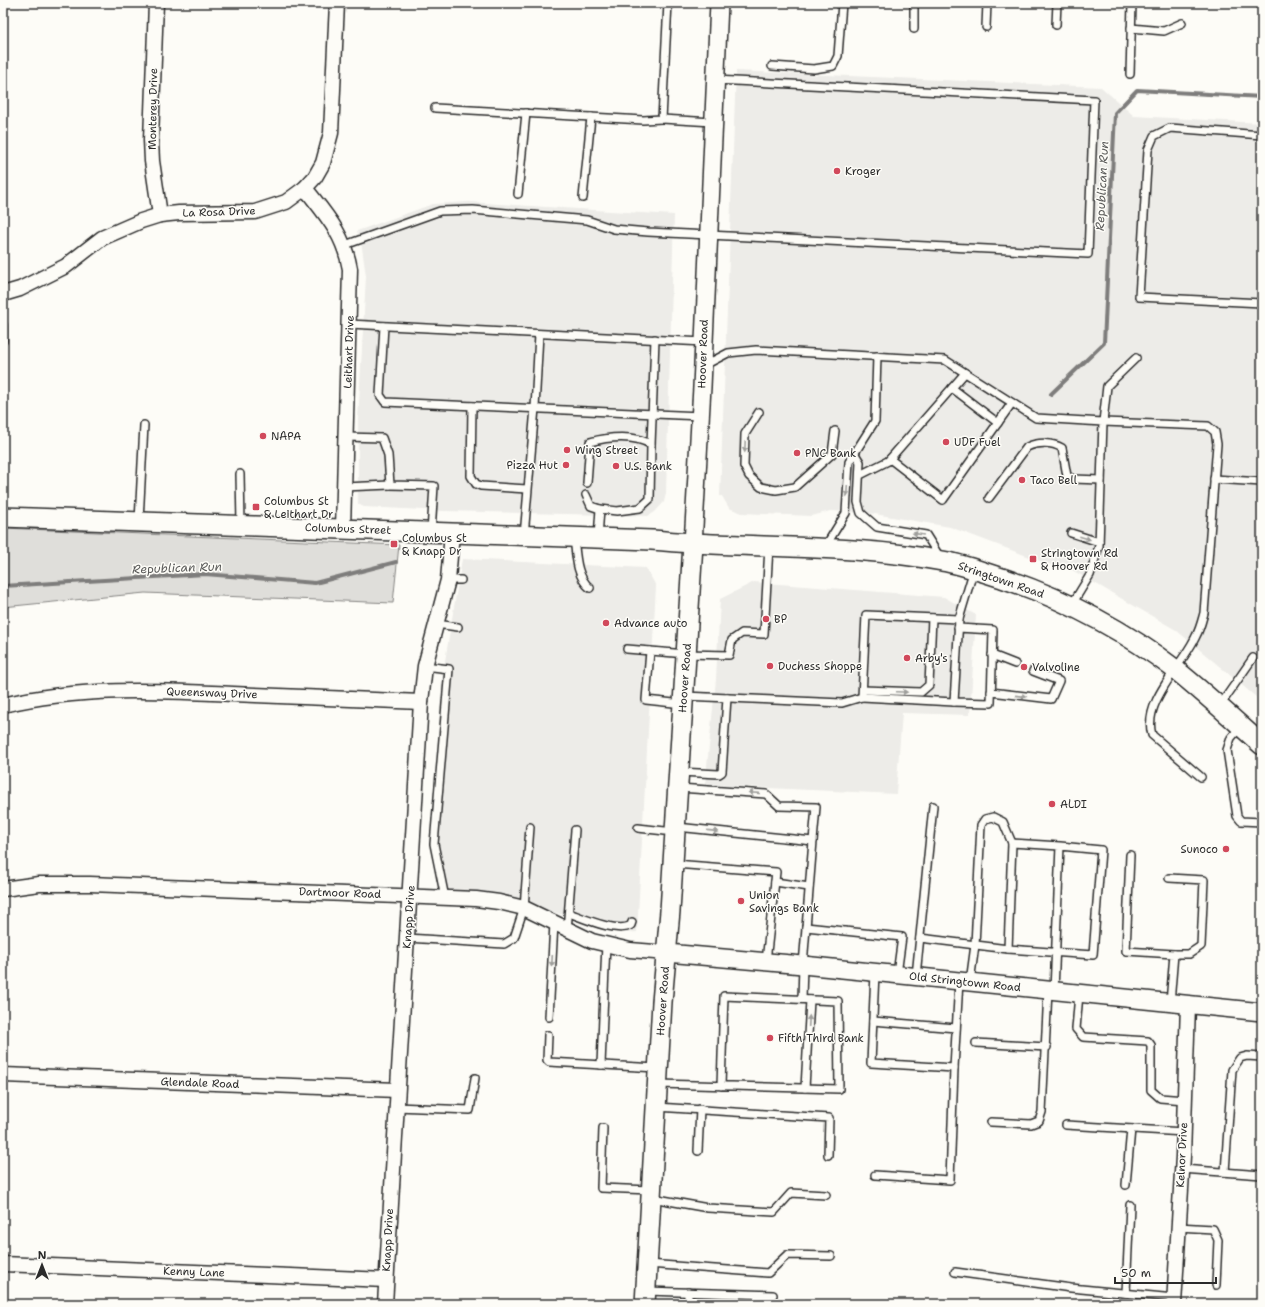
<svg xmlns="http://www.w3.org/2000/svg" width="1265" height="1307" viewBox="0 0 1265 1307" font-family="'Shantell Sans',sans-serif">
	<rect width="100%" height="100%" fill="#fdfcf7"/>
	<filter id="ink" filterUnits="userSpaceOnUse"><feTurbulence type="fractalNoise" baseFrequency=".025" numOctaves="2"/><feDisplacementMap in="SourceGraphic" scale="8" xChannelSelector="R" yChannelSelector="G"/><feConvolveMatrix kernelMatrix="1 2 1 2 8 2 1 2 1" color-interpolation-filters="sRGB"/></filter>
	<g filter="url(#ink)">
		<!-- built -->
		<g fill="#edece8">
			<path d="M736,71L1101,87L1134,116L1262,123V702L1176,630L1072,570L1059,568L950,527L869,513L830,511L812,516L742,513L729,508L722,496H720Z"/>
			<path d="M469,202L674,215L666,493L664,502L655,512L648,516L444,511L364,507L358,504V420L366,276L362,248L357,231L433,204Z"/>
			<path d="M462,559L646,568L656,586L637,932L626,933L550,911L499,893L439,889L430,844L442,679Z"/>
			<path d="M754,582L944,597L976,615L970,715L902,713L896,794L705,785L716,679L720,599Z"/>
		</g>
		<!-- green -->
		<path fill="#dfdeda" stroke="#858482" d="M3,528L399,545L393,603L145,593L3,607Z"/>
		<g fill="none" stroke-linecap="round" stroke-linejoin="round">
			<!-- stream -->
			<g stroke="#7e7d7b" stroke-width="4">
				<path d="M1051,394L1104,343L1115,113L1137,90L1262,97"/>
				<path d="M3,586L205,574L315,583L396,562"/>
			</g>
			<defs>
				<g id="service">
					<path d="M1056,25L1057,3"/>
					<path d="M986,27L987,3"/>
					<path d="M1131,28L1164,31L1182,23"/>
					<path d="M914,29V3"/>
					<path d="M772,66L814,69L833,66L838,56L842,3"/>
					<path d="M1130,74L1132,3"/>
					<path d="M435,108L643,120L662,119L668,3"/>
					<path d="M662,119L713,122"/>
					<path d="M1262,135L1170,128L1154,136L1148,150L1139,297L1262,303"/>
					<path d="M518,194L526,113"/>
					<path d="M583,198L591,117"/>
					<path d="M345,245L440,211L473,210L587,220L614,229L648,232L1088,254L1094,100L715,80"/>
					<path d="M349,324L704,342"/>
					<path d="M3,325V341"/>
					<path d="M384,326L380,395L385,402L701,416"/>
					<path d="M1136,358L1107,386L1103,422L1208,426L1215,432L1217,444L1204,613C1202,620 1200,629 1196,636C1183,665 1142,702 1152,735L1201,777"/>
					<path d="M705,365L728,353L756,350L945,360L1036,418L1103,422L1099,546L1090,575L1071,606"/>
					<path d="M952,388L998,423"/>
					<path d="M472,406L471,476L476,484L481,486L527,489"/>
					<path d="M759,412L745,434L744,466L749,476L761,487L776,490L795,487L832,454L835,431"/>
					<path d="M346,437L382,438L388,455L390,485L434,486L431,532"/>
					<path d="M651,445L655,339"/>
					<path d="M855,454L860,462L858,502L861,513L877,527L926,535L941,559"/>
					<path d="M890,459L943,500L1012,403"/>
					<path d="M240,474L241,524"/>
					<path d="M860,475L888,461L965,373"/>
					<path d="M1214,479L1262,482"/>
					<path d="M587,483L590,442C607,437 636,434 651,445L650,499L640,508L617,511L600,509L598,537"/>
					<path d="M344,487L390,485"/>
					<path d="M586,495L591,506L600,509"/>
					<path d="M989,498L1027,447C1038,442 1052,442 1062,448L1067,476L1073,479L1101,480"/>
					<path d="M139,521L144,425"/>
					<path d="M1071,533L1099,542"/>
					<path d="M524,536L535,408L539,334"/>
					<path d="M574,537C576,554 576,577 590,588"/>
					<path d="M825,547L846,513L849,462L875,421L877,356"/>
					<path d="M448,580H461"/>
					<path d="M436,624L458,627"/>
					<path d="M958,628L993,630L991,703L954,702L959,619L974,569"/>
					<path d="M627,649L686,654L729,655L732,640L742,633L764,634L769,547"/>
					<path d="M650,651L646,700L683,704"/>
					<path d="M992,655L1015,664"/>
					<path d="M425,666L449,669L434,844L445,898"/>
					<path d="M863,690L921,692L929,685L932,618"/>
					<path d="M991,692L1051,699L1059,681L1033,671"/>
					<path d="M684,696L842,703L862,697"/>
					<path d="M954,702L862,697L866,615L959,619"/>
					<path d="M1219,707L1253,658"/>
					<path d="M1241,726L1231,738L1227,750L1237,816L1241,821L1262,822"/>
					<path d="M679,772L719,774L722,772L727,698"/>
					<path d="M677,827L813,841L816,807L779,806L766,794L679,788"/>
					<path d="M638,828L674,832"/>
					<path d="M1130,855L1126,951L1174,954L1170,1003"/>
					<path d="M675,864L776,872L766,961"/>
					<path d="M1169,878L1204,880L1201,946L1189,954H1174"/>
					<path d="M775,882L809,887"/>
					<path d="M569,913C583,918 618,934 631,925L632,922"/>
					<path d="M806,927L902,937L897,974"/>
					<path d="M567,930L575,830"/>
					<path d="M407,938L504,944L514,938L524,908L530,827"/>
					<path d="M920,938L1008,949"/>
					<path d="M875,973L871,1063L954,1068L959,981"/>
					<path d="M916,976L933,806"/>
					<path d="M970,982L975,945L981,825L985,819L993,817L1003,822L1012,843"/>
					<path d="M1054,991L1060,846L1101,850L1093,955L1008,949L1012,843L1060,846"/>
					<path d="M1079,994L1076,1029L1083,1037L1148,1041L1151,1045V1090L1160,1098L1185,1100"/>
					<path d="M802,999L803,965L813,841"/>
					<path d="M549,1017L554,923"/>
					<path d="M873,1021L956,1028"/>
					<path d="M548,1035L547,1060L549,1062L657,1068"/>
					<path d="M976,1043L1047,1047"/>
					<path d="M601,1065L606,944"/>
					<path d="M658,1084L839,1089L838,1001L724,996L721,1086"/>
					<path d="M805,1088L810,1000"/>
					<path d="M396,1107L470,1110L475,1078"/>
					<path d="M657,1107L829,1118L828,1155"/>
					<path d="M991,1122L1031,1124L1039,1121L1042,1112L1048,991"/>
					<path d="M1066,1125L1184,1132"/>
					<path d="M603,1128L601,1188L650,1190"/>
					<path d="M698,1151L700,1109"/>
					<path d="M1182,1169L1262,1175"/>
					<path d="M1225,1172L1232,1070L1240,1058L1247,1056L1262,1057"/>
					<path d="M875,1175L950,1180L954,1068"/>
					<path d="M1126,1185L1131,1129"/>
					<path d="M652,1198L708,1208L774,1212L791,1193L826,1195"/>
					<path d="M1178,1227L1213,1229L1218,1240L1216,1285"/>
					<path d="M648,1264L768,1273L787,1255L831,1256"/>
					<path d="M955,1272L1071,1288L1174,1298"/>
					<path d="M646,1291L773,1295"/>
					<path d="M1126,1293L1130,1205"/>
					<path d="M688,1304V1292"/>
				</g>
				<g id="minor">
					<path d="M156,3L151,140L152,161L160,215"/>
					<path d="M305,188C326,215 344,234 350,269L343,529"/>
					<path d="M3,294L20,289L66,266L102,238L141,221L160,215L179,213L255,212L286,202L305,188L315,177L323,163L331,133L337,3"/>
					<path d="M3,705C78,687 157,690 233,694C296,697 358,699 421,702"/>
					<path d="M3,889L39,884H90L476,899L499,902L524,908L592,941L630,950L667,953"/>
					<path d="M3,1075L397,1090"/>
					<path d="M3,1264L386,1280"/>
					<path d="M385,1304L421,702L425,666L448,580L452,533"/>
					<path d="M1174,1304L1183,1156L1188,1005"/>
				</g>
				<g id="tertiary">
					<path d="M693,544L702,387L719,3"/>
					<path d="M667,953L803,965L1262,1012"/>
				</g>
				<g id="secondary">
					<path d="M3,517L652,540C748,549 846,543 942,561C962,564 982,572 1002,578C1064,599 1124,630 1176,670C1206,694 1234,720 1262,745"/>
					<path d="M645,1304L662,1002L670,911L693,544"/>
				</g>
			</defs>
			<!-- service casing -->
			<use href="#service" stroke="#2b2b2b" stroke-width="10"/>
			<!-- minor casing -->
			<use href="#minor" stroke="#2b2b2b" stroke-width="17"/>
			<!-- tertiary casing -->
			<use href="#tertiary" stroke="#2b2b2b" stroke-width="20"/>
			<!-- secondary casing -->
			<use href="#secondary" stroke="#2b2b2b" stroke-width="22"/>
			<!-- service -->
			<use href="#service" stroke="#fdfcf7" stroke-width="7"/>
			<!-- minor -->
			<use href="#minor" stroke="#fdfcf7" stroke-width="14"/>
			<!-- tertiary -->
			<use href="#tertiary" stroke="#fdfcf7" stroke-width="17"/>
			<!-- secondary -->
			<use href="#secondary" stroke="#fdfcf7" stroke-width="19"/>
		</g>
		<!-- one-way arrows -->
		<defs><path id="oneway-solid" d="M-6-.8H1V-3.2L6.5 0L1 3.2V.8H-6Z"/></defs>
		<g fill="#9e9e9b">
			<use href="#oneway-solid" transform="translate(745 447) rotate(92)"/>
			<use href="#oneway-solid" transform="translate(847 491) rotate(93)"/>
			<use href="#oneway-solid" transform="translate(918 534) rotate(-171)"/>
			<use href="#oneway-solid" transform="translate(1085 538) rotate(18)"/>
			<use href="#oneway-solid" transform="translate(902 692) rotate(3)"/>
			<use href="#oneway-solid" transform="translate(1021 696) rotate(6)"/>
			<use href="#oneway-solid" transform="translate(754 793) rotate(-176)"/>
			<use href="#oneway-solid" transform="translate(713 831) rotate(6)"/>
			<use href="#oneway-solid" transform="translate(552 961) rotate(93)"/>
			<use href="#oneway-solid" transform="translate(809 1021) rotate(-87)"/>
		</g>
	</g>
	<!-- markers -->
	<g fill="#d1495b" stroke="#fdfcf7" stroke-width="1.5">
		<circle cx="837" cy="171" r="4"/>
		<circle cx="263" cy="436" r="4"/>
		<circle cx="946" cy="442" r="4"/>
		<circle cx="567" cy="450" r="4"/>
		<circle cx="797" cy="453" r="4"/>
		<circle cx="566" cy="465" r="4"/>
		<circle cx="616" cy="466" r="4"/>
		<circle cx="1022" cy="480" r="4"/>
		<rect x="252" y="503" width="8" height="8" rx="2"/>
		<rect x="390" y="540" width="8" height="8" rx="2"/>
		<rect x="1029" y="555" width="8" height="8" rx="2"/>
		<circle cx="766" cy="619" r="4"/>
		<circle cx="606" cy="623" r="4"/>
		<circle cx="907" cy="658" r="4"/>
		<circle cx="770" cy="666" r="4"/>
		<circle cx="1024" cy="667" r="4"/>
		<circle cx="1052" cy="804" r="4"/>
		<circle cx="1226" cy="849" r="4"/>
		<circle cx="741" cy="901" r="4"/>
		<circle cx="770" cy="1038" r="4"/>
	</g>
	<g text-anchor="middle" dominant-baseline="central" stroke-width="3" stroke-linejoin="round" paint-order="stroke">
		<!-- street labels -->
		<g font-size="11" fill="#2b2b2b" stroke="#fdfcf7">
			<text transform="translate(153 109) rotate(-89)">Monterey Drive</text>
			<text transform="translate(219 212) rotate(-2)">La Rosa Drive</text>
			<text transform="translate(349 352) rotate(-88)">Leithart Drive</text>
			<text transform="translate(703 354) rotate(-88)">Hoover Road</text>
			<text transform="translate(348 529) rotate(2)">Columbus Street</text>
			<text transform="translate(1001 580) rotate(19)">Stringtown Road</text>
			<text transform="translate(685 678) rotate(-86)">Hoover Road</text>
			<text transform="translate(212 693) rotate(2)">Queensway Drive</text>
			<text transform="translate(340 893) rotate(2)">Dartmoor Road</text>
			<text transform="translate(409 917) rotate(-86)">Knapp Drive</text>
			<text transform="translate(965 982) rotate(6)">Old Stringtown Road</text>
			<text transform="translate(663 1001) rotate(-86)">Hoover Road</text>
			<text transform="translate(200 1083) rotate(2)">Glendale Road</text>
			<text transform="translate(1182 1155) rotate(-87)">Kelnor Drive</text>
			<text transform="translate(388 1240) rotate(-87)">Knapp Drive</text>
			<text transform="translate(194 1272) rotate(2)">Kenny Lane</text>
		</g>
		<!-- poi labels -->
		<g font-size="11" fill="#2b2b2b" stroke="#fdfcf7" text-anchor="start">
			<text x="845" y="171">Kroger</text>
			<text x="271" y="436">NAPA</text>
			<text x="954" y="442">UDF Fuel</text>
			<text x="575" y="450">Wing Street</text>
			<text x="805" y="453">PNC Bank</text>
			<text x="558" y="465" text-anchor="end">Pizza Hut</text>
			<text x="624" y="466">U.S. Bank</text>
			<text x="1030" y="480">Taco Bell</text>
			<text x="264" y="501">Columbus St<tspan x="264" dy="13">&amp; Leithart Dr</tspan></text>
			<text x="402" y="538">Columbus St<tspan x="402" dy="13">&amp; Knapp Dr</tspan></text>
			<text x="1041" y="553">Stringtown Rd<tspan x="1041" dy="13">&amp; Hoover Rd</tspan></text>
			<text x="774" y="619">BP</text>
			<text x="614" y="623">Advance auto</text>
			<text x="915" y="658">Arby's</text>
			<text x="778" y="666">Duchess Shoppe</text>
			<text x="1032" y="667">Valvoline</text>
			<text x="1060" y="804">ALDI</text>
			<text x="1218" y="849" text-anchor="end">Sunoco</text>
			<text x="749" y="895">Union<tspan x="749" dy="13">Savings Bank</tspan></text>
			<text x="778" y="1038">Fifth Third Bank</text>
		</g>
		<!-- water labels -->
		<g font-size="12" font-style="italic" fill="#5b5b5a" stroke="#fdfcf7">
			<text transform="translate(1102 186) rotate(-87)">Republican Run</text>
			<text transform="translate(177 568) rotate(-2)">Republican Run</text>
		</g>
	</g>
	<!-- margin -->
	<rect width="1265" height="1307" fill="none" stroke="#fdfcf7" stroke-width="16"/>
	<rect x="8" y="8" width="1249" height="1291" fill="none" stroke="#2b2b2b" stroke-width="1.5" filter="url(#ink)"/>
	<!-- north arrow -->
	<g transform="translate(42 1265)" stroke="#fdfcf7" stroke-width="3" paint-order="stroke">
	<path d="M0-3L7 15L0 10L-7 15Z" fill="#2b2b2b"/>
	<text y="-6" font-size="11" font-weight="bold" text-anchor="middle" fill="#2b2b2b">N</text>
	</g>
	<!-- scale -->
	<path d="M1115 1277v6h101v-6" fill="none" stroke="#2b2b2b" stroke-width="2"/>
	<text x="1121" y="1277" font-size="12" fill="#2b2b2b" stroke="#fdfcf7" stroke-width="3" paint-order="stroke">50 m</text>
</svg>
